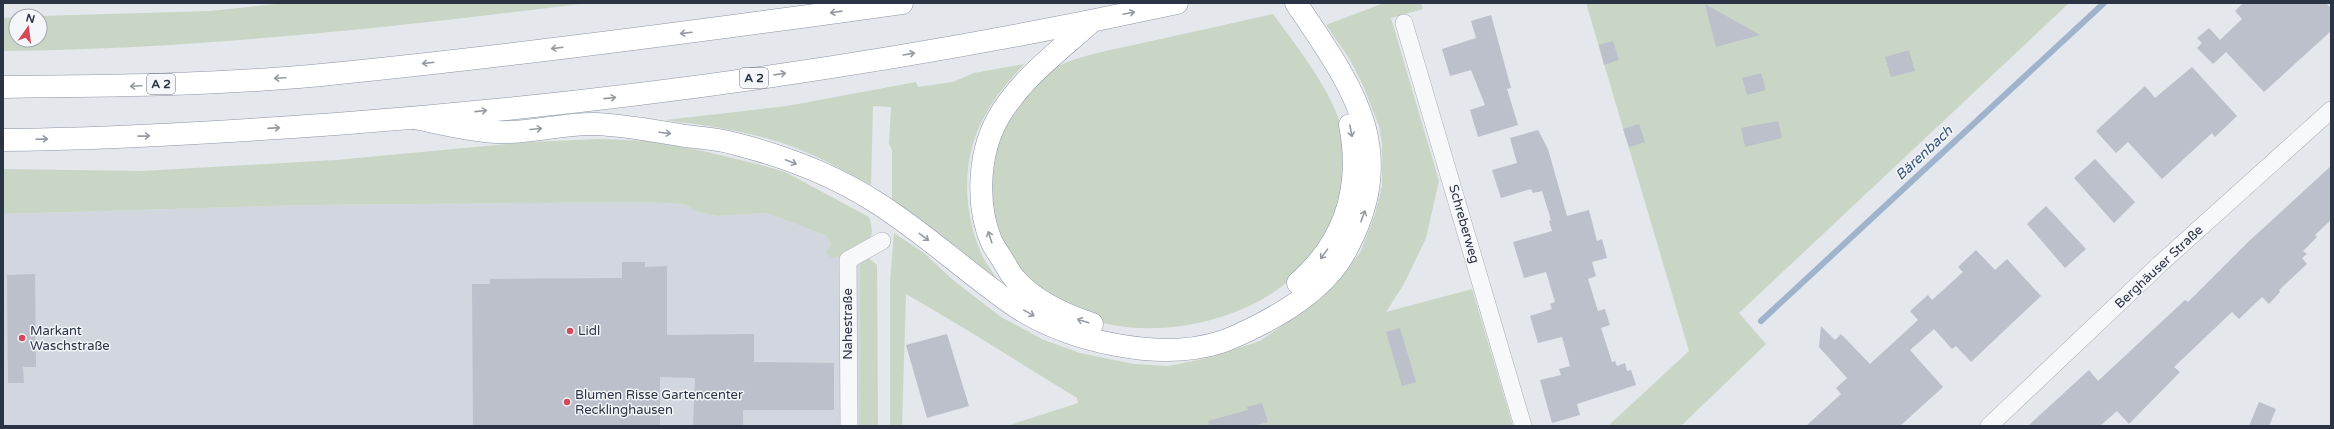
<svg xmlns="http://www.w3.org/2000/svg" width="2334" height="429" viewBox="0 0 2334 429" font-family="'Varela Round',sans-serif">
	<rect width="100%" height="100%" fill="#e4e7ec"/>
	<!-- built -->
	<path fill="#d2d6de" d="M640,202L684,204L698,212L717,216L767,213L827,236L831,245L829,251L857,252L860,260L859,426H3V214L306,205Z"/>
	<!-- green -->
	<g fill="#c9d6c5">
		<path d="M285,3H588C394,27 199,49 3,51V18L16,17V40H40V16L210,11Z"/>
		<path d="M1384,3H1421L1423,9L1391,18L1439,181L1426,238L1404,284L1386,312L1472,289L1513,426H1007L1078,403L1077,398C1020,363 964,327 906,294L902,426H890V281L894,233L924,253L953,280L1001,317L1044,340L1080,353L1134,364L1168,366L1208,358L1260,341L1322,298L1360,253L1375,214L1382,186V143L1379,126L1362,83L1349,58L1326,25Z"/>
		<path d="M1586,3H2069L1739,313L1766,344L1681,426H1608L1689,351Z"/>
		<path d="M1273,14C1295,44 1325,82 1338,117C1354,157 1343,220 1315,252C1308,260 1302,269 1294,276C1241,326 1136,345 1070,311C1061,306 1053,298 1045,291C1022,273 1010,262 1000,234C987,200 988,164 1003,131C1013,107 1033,80 1057,67C1076,56 1116,49 1138,44C1183,34 1228,24 1273,14Z"/>
		<path d="M1024,64C1011,79 997,94 987,112C961,155 962,208 981,253C985,262 992,271 997,279L892,199V150L889,144L891,107L873,106L871,185C841,169 811,152 779,142C742,130 703,125 665,120L787,106L916,82L918,87L953,82L974,73Z"/>
		<path d="M599,139L648,141L699,150L761,165L785,172L869,217C880,248 856,252 832,258L826,253L831,245L827,236L767,213L717,216L698,212L684,204L640,202L306,205L3,214V169L142,171L336,160L528,142Z"/>
		<path d="M866,256L877,265L878,426H859L860,260Z"/>
	</g>
	<g fill="none" stroke-linecap="round" stroke-linejoin="round">
		<!-- stream -->
		<path stroke="#9fb4cc" stroke-width="6" d="M1761,321L2104,3"/>
	</g>
	<!-- building -->
	<g fill="#bbc0ca">
		<path d="M2243,3H2326L2331,8V31L2264,92L2226,52L2213,64L2197,48L2202,43L2197,38L2209,28L2220,40L2242,19L2235,11Z"/>
		<path d="M1705,4L1760,35L1716,47Z"/>
		<path d="M1491,15L1511,88L1507,89L1518,125L1478,137L1470,110L1485,105L1471,70L1450,76L1442,49L1476,38L1471,21Z"/>
		<path d="M1613,41L1619,60L1604,65L1599,45Z"/>
		<path d="M1909,50L1915,71L1891,77L1885,57Z"/>
		<path d="M2192,67L2237,116L2215,137L2212,133L2162,179L2128,142L2116,153L2096,131L2145,86L2155,98Z"/>
		<path d="M1761,73L1766,90L1747,95L1742,78Z"/>
		<path d="M1778,121L1782,138L1745,147L1741,128Z"/>
		<path d="M1639,124L1645,142L1629,147L1623,129Z"/>
		<path d="M1538,130L1548,149L1567,216L1589,210L1597,241L1602,239L1607,258L1592,262L1596,276L1588,279L1598,311L1605,309L1610,325L1601,328L1612,362L1615,361L1617,366L1625,363L1627,371L1631,370L1636,385L1577,404L1580,415L1552,423L1540,380L1561,375L1559,369L1570,366L1562,337L1538,343L1530,316L1552,309L1550,304L1555,302L1546,272L1524,278L1513,242L1552,231L1549,221L1551,220L1542,191L1533,193L1531,189L1501,198L1492,170L1517,163L1510,138Z"/>
		<path d="M2095,159L2135,202L2114,223L2074,178Z"/>
		<path d="M2331,166V220L2315,235L2317,237L2303,251L2307,254L2302,258L2307,264L2279,290L2280,292L2269,304L2262,297L2239,319L2232,312L2174,367L2180,372L2129,424L2117,411L2100,426H2028L2089,370L2098,381L2185,300L2188,302L2246,244Z"/>
		<path d="M2046,206L2086,249L2065,268L2027,224Z"/>
		<path d="M1976,250L1995,270L2007,259L2041,296L1971,362L1956,346L1952,349L1934,329L1910,350L1943,387L1900,426H1806L1841,394L1836,388L1847,378L1819,347L1821,326L1835,340L1841,334L1870,364L1918,320L1910,311L1928,295L1932,300L1963,272L1958,267Z"/>
		<path d="M622,262H645V267L667,266V335L754,334V362L834,363V410H743V426H693L695,378L660,377V426H473L472,284H490V279L622,278Z"/>
		<path d="M35,274L36,367H23L24,383H8L7,275Z"/>
		<path d="M1400,328L1416,382L1402,386L1386,332Z"/>
		<path d="M947,334L969,406L927,418L906,345Z"/>
		<path d="M2259,402L2276,409L2269,426H2249Z"/>
		<path d="M1262,403L1268,422L1253,426H1209L1208,421L1248,410L1247,407Z"/>
	</g>
	<g fill="none" stroke-linecap="round" stroke-linejoin="round">
		<defs>
			<g id="street">
				<path d="M1404,23L1523,426"/>
				<path d="M849,426L848,260L882,241"/>
				<path d="M1989,426L2160,264L2331,110"/>
			</g>
			<g id="highway">
				<path d="M1091,22C1058,52 1019,80 997,120C978,155 976,207 992,243C996,250 1001,257 1005,264C1008,269 1011,275 1015,279C1034,301 1065,315 1092,324"/>
				<path d="M3,87C109,86 215,85 321,75C515,56 709,30 902,3"/>
				<path d="M414,118C441,123 470,131 497,132C529,134 562,123 595,124C624,125 655,131 685,136C702,138 720,139 736,144C783,156 833,175 874,201C924,232 967,273 1015,306C1068,341 1159,362 1221,342C1233,338 1245,332 1257,326C1289,310 1327,285 1345,252C1401,150 1353,88 1296,3"/>
				<path d="M3,140C114,139 225,132 336,124C618,103 900,63 1177,3"/>
				<path d="M1298,283C1346,241 1362,187 1350,125"/>
			</g>
		</defs>
		<!-- street casing -->
		<use href="#street" stroke="#a9aeb7" stroke-width="18"/>
		<!-- highway casing -->
		<use href="#highway" stroke="#8b94a3" stroke-width="23"/>
		<!-- street -->
		<use href="#street" stroke="#f7f8fa" stroke-width="17"/>
		<!-- highway -->
		<use href="#highway" stroke="#fff" stroke-width="22"/>
	</g>
	<!-- one-way arrows -->
	<defs><path id="oneway-shaft" d="M-6 0H5M1.5-3L5.5 0L1.5 3" fill="none" stroke-width="1.6" stroke-linecap="round" stroke-linejoin="round"/></defs>
	<g stroke="#959aa2">
		<use href="#oneway-shaft" transform="translate(836 12) rotate(172)"/>
		<use href="#oneway-shaft" transform="translate(1129 13) rotate(-12)"/>
		<use href="#oneway-shaft" transform="translate(686 33) rotate(173)"/>
		<use href="#oneway-shaft" transform="translate(557 48) rotate(173)"/>
		<use href="#oneway-shaft" transform="translate(909 54) rotate(-10)"/>
		<use href="#oneway-shaft" transform="translate(428 63) rotate(173)"/>
		<use href="#oneway-shaft" transform="translate(780 74) rotate(-8)"/>
		<use href="#oneway-shaft" transform="translate(280 78) rotate(177)"/>
		<use href="#oneway-shaft" transform="translate(136 86) rotate(177)"/>
		<use href="#oneway-shaft" transform="translate(610 98) rotate(-6)"/>
		<use href="#oneway-shaft" transform="translate(481 111) rotate(-6)"/>
		<use href="#oneway-shaft" transform="translate(274 128) rotate(-4)"/>
		<use href="#oneway-shaft" transform="translate(536 129) rotate(-5)"/>
		<use href="#oneway-shaft" transform="translate(1351 131) rotate(79)"/>
		<use href="#oneway-shaft" transform="translate(665 133) rotate(7)"/>
		<use href="#oneway-shaft" transform="translate(144 136) rotate(-1)"/>
		<use href="#oneway-shaft" transform="translate(42 139) rotate(-2)"/>
		<use href="#oneway-shaft" transform="translate(791 162) rotate(21)"/>
		<use href="#oneway-shaft" transform="translate(1363 216) rotate(-70)"/>
		<use href="#oneway-shaft" transform="translate(924 237) rotate(37)"/>
		<use href="#oneway-shaft" transform="translate(990 237) rotate(-108)"/>
		<use href="#oneway-shaft" transform="translate(1324 254) rotate(126)"/>
		<use href="#oneway-shaft" transform="translate(1029 313) rotate(29)"/>
		<use href="#oneway-shaft" transform="translate(1083 321) rotate(-162)"/>
	</g>
	<!-- markers -->
	<g fill="#d1495b" stroke="#f4f6f9" stroke-width="1.5">
		<circle cx="570" cy="331" r="4"/>
		<circle cx="22" cy="338" r="4"/>
		<circle cx="567" cy="402" r="4"/>
	</g>
	<g text-anchor="middle" dominant-baseline="central" stroke-width="3" stroke-linejoin="round" paint-order="stroke">
		<!-- shield labels -->
		<g fill="#f4f6f9" stroke="#676e7b" stroke-width="1">
			<rect x="740" y="68" width="28" height="20" rx="3"/>
			<rect x="147" y="74" width="28" height="20" rx="3"/>
		</g>
		<g font-size="12" font-weight="bold" fill="#2b3445">
			<text x="754" y="78">A 2</text>
			<text x="161" y="84">A 2</text>
		</g>
		<!-- street labels -->
		<g font-size="13" fill="#2b3445" stroke="#f4f6f9">
			<text transform="translate(1464 224) rotate(74)">Schreberweg</text>
			<text transform="translate(2159 267) rotate(-43)">Berghäuser Straße</text>
			<text transform="translate(848 324) rotate(-90)">Nahestraße</text>
		</g>
		<!-- poi labels -->
		<g font-size="13" fill="#2b3445" stroke="#f4f6f9" text-anchor="start">
			<text x="30" y="331">Markant<tspan x="30" dy="15">Waschstraße</tspan></text>
			<text x="578" y="331">Lidl</text>
			<text x="575" y="395">Blumen Risse Gartencenter<tspan x="575" dy="15">Recklinghausen</tspan></text>
		</g>
		<!-- water labels -->
		<g font-size="14" font-style="italic" fill="#34527a" stroke="#f4f6f9">
			<text transform="translate(1924 153) rotate(-43)">Bärenbach</text>
		</g>
	</g>
	<!-- border -->
	<rect width="2334" height="429" fill="none" stroke="#2b3445" stroke-width="8"/>
	<!-- north arrow -->
	<g transform="translate(28 28) rotate(14)"><circle r="19" fill="#f4f6f9" stroke="#a4a8b1"/>
	<path d="M0-3L7 15L0 10L-7 15Z" fill="#d1495b"/>
	<text y="-6" font-size="11" font-weight="bold" text-anchor="middle" fill="#2b3445">N</text>
	</g>
</svg>
